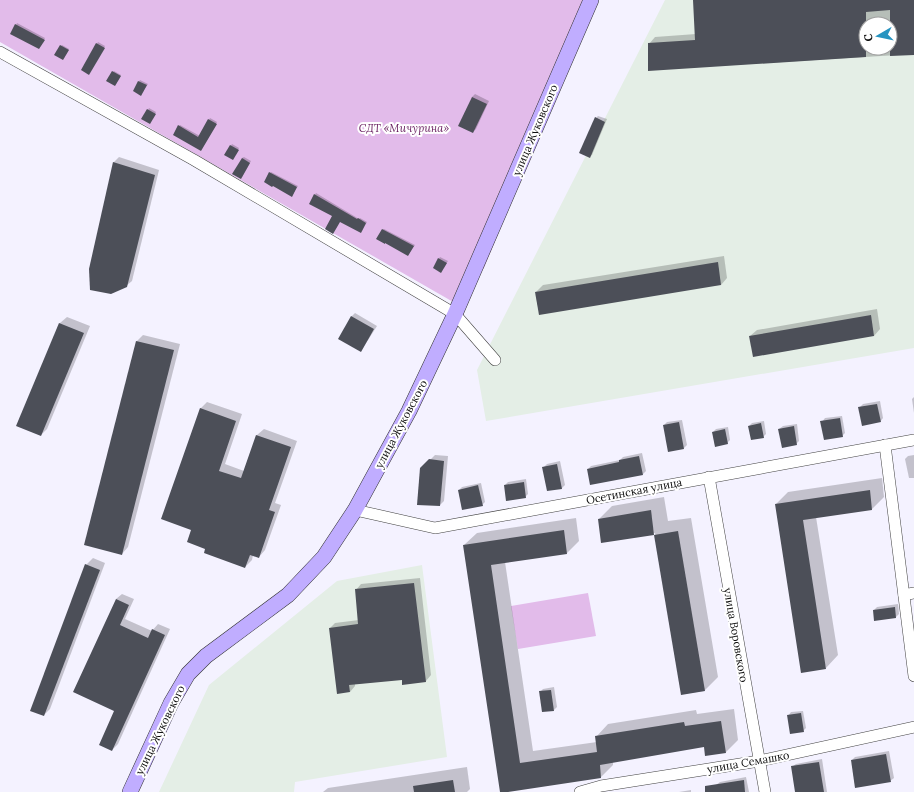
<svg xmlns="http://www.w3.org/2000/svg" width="914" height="792" viewBox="0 0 914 792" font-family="Lora,serif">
	<rect width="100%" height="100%" fill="#f4f2ff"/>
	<!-- industrial -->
	<g fill="#e4eee6" fill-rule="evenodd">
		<path d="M665,0H914V348L486,421L477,370ZM866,24H890V48H866Z"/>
		<path d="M422,565L447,757L295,782L294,792H159L209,685L337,581Z"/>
	</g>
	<!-- green -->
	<g fill="#e2bbea">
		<path d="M0,0H594L484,268L455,303L0,42Z"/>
		<path d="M588,593L596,636L518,649L511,606Z"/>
	</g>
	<!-- shadow -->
	<g fill="#0003" fill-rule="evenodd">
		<path d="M694,0H914V54L649,70V44L655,37L696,34ZM866,24H890V48H866Z"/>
		<path d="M17,23L45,38L40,47L16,25Z"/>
		<path d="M98,42L105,46L90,72L82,69Z"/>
		<path d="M62,45L69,49L64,58L61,46Z"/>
		<path d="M114,71L121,75L116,84L113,72Z"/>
		<path d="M140,80L148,84L142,93L134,90Z"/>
		<path d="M475,94L489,101L476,129L473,132L472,97Z"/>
		<path d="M149,108L156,112L151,121L148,110Z"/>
		<path d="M598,116L607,119L592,155L589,157L596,118Z"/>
		<path d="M210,118L217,122L202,148L179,126L180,125L200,136Z"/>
		<path d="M232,144L239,148L234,157L226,154Z"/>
		<path d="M119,157L159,170L132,281L126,286L90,269L114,162Z"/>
		<path d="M244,157L251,161L242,177V158Z"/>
		<path d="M271,172L298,186L293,194L270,173Z"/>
		<path d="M316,193L359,219L360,218L367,222L362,231L310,203Z"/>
		<path d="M384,229L415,245L408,255L382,230Z"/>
		<path d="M724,256L727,278L721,285L536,292L543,285Z"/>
		<path d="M440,257L448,261L442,270L434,267Z"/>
		<path d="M877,309L880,329L874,336H750L757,330Z"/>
		<path d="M355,313L377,326L361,351L339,339L352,316Z"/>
		<path d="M67,317L90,326L47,429L41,435L18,425L60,323Z"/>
		<path d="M143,335L180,344L128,547L122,554L85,544L137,341Z"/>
		<path d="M914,397V413L912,399Z"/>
		<path d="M880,401L883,418L880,422L860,407L863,404Z"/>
		<path d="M207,402L242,414L225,464L244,471L257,435L264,429L297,441L275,503L281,505L265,550L259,557L253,555L252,560L245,567L206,548L192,529L200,409Z"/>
		<path d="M842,416L845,433L842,436L822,422L825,418Z"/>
		<path d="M682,420L687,445L684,448L669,451L664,425L667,422Z"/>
		<path d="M764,421L766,434L763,437L749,426L752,423Z"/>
		<path d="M797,424L799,441L796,444L779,429L783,426Z"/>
		<path d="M728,427L730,440L727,443L713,432L716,429Z"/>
		<path d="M642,453L646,471L643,474L588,469L591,466L620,460L623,457Z"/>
		<path d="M435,455L448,456L444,501L440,505L421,469Z"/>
		<path d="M914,455V478H909L905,459L908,456Z"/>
		<path d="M560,461L565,485L562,488L548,490L544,467L547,464Z"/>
		<path d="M882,478L884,497L872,509L816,517L838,655L826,668L776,504L788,492Z"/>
		<path d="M526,479L528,494L525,497L505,485L508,482Z"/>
		<path d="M481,483L485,502L482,505L459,490L462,487Z"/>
		<path d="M664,497L668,521L691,518L718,677L704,691L682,694L655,533L602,542L599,519L612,506Z"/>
		<path d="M576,518L579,541L567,553L505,562L533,751L597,742L596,737L608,724L696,710L697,714L734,709L738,740L726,752L705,746L613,761V765L601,777L501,792L464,545L477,533Z"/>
		<path d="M93,558L105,563L50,709L44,715L86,565Z"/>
		<path d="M420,578L431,675L426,681L403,683V679L355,684V686L350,692L330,628L335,623L359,620L356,590L361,584Z"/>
		<path d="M122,594L134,599L125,619L152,631L158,624L170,629L118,744L112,750L116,711V599Z"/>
		<path d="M898,604L899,614L896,617L874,610L877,607Z"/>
		<path d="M554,687L557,707L554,710L540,692L543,689Z"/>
		<path d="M803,711L806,728L803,731L788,716L791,712Z"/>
		<path d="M889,751L894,778L890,781L852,760L855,757Z"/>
		<path d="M822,759L827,792H796L792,767L796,764Z"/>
		<path d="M467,767L470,789L467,792H323L328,788Z"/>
		<path d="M746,777L749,792H718L716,785L720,782Z"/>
		<path d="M691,790V792H679Z"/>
	</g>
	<!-- building -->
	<g fill="#4c4f58">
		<path d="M693,0H914V55L890,56V10L866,12V57L648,71V43L695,40Z"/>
		<path d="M15,24L45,40L39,49L10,34Z"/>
		<path d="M96,43L105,48L89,75L81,70Z"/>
		<path d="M60,45L69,50L63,60L54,55Z"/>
		<path d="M112,71L121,76L115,86L106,81Z"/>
		<path d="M138,81L147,85L141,96L133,91Z"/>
		<path d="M472,97L487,104L473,133L458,126Z"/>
		<path d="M147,109L156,114L150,124L141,119Z"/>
		<path d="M595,117L605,122L590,158L579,153Z"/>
		<path d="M208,119L217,124L201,151L173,135L178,125L198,137Z"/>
		<path d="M230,145L239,150L233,160L224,155Z"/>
		<path d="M242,158L250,163L241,179L232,174Z"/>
		<path d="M113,162L155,175L127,287L111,294L90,290L89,269Z"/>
		<path d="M269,172L297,187L292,197L273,186L272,187L264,182Z"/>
		<path d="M314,194L357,219L358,218L366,223L361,233L340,222L333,234L325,229L332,216L309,204Z"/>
		<path d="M382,229L414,246L408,256L385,243V244L376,239Z"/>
		<path d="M438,258L447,263L441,273L433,268Z"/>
		<path d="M718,262L721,285L539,315L535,292Z"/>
		<path d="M871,315L874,336L753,357L749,336Z"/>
		<path d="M351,316L374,329L361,352L338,339Z"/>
		<path d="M59,323L84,333L41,436L16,426Z"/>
		<path d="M136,341L174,350L122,555L84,545Z"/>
		<path d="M877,404L881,422L862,426L858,407Z"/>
		<path d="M200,408L236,421L219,471L241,478L256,435L291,447L269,510L275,512L259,558L250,555L245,568L204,553L205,549L187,542L191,530L161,519Z"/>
		<path d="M840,418L843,437L824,440L820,421Z"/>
		<path d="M679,422L684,449L668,452L663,425Z"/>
		<path d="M761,423L764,438L751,440L748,426Z"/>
		<path d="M794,426L797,445L782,448L778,429Z"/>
		<path d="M725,429L728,444L715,447L712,432Z"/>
		<path d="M639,456L643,475L590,485L587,469L619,462V460Z"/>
		<path d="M429,459L444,461L440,506L417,505L420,468Z"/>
		<path d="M557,464L562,489L547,491L542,467Z"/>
		<path d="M524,482L526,498L506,501L504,485Z"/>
		<path d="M478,485L483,506L462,510L458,490Z"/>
		<path d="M870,490L872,510L803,520L826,669L801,673L775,504Z"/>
		<path d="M651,510L654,535L601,543L598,519Z"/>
		<path d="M564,530L567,554L491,565L520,763L597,752L595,736L684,722L685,726L721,721L726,753L705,756L704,747L600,765L601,778L508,792H500L463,545Z"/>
		<path d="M678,531L705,691L681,695L654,535Z"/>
		<path d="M85,564L100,570L44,716L30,711Z"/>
		<path d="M414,583L426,682L402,685V680L349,685L350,692L337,694L329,628L358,624L355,589Z"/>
		<path d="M116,599L129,605L120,625L148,638L152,629L165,635L112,751L99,745L114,711L73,692Z"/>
		<path d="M895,607L896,618L874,621L873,610Z"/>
		<path d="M551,690L554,711L542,712L539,691Z"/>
		<path d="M801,713L804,732L790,734L787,715Z"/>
		<path d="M886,754L891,782L855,788L851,760Z"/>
		<path d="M819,762L824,792H795L791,766Z"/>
		<path d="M453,780L455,792H414L413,786Z"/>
		<path d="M744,780L745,792H705V786Z"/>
	</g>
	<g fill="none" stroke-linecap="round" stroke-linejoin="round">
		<defs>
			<g id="street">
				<path d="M0,52L194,160L455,314L495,360"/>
				<path d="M885,445L914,676"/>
				<path d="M709,477L765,792"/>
				<path d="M355,510L435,528L914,440"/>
				<path d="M904,595L914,593"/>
				<path d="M580,792L601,786L759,761L914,727"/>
			</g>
			<path id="secondary" d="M130,792L171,703L188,674L206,656L288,595L324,557L355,510L409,411L455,314L591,0"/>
		</defs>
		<!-- street casing -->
		<use href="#street" stroke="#424242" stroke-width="12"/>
		<!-- secondary casing -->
		<use href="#secondary" stroke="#313131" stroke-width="16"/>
		<!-- street -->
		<use href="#street" stroke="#fff" stroke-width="11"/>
		<!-- secondary -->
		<use href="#secondary" stroke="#c0adff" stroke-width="15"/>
	</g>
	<g text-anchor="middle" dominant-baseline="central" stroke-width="4" stroke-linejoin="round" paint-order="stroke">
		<!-- park labels -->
		<g font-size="11" font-style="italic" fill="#681e5f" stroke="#fff">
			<text x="404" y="128">СДТ «Мичурина»</text>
		</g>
		<!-- street labels -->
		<g font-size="11" fill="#0f0f0f" stroke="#fff">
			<text transform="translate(535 130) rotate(-67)">улица Жуковского</text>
			<text transform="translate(401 424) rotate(-62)">улица Жуковского</text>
			<text transform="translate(634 491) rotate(-11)">Осетинская улица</text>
			<text transform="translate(736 635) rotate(80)">улица Воровского</text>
			<text transform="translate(160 730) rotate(-64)">улица Жуковского</text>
			<text transform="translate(748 762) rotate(-10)">улица Семашко</text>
		</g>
	</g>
	<!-- north arrow -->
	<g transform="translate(878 36) rotate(261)"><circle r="19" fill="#ffffff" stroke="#9f9f9f"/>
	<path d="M0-3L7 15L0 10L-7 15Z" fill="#2694c1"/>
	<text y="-6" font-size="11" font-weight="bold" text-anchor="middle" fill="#0f0f0f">С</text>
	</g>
</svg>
